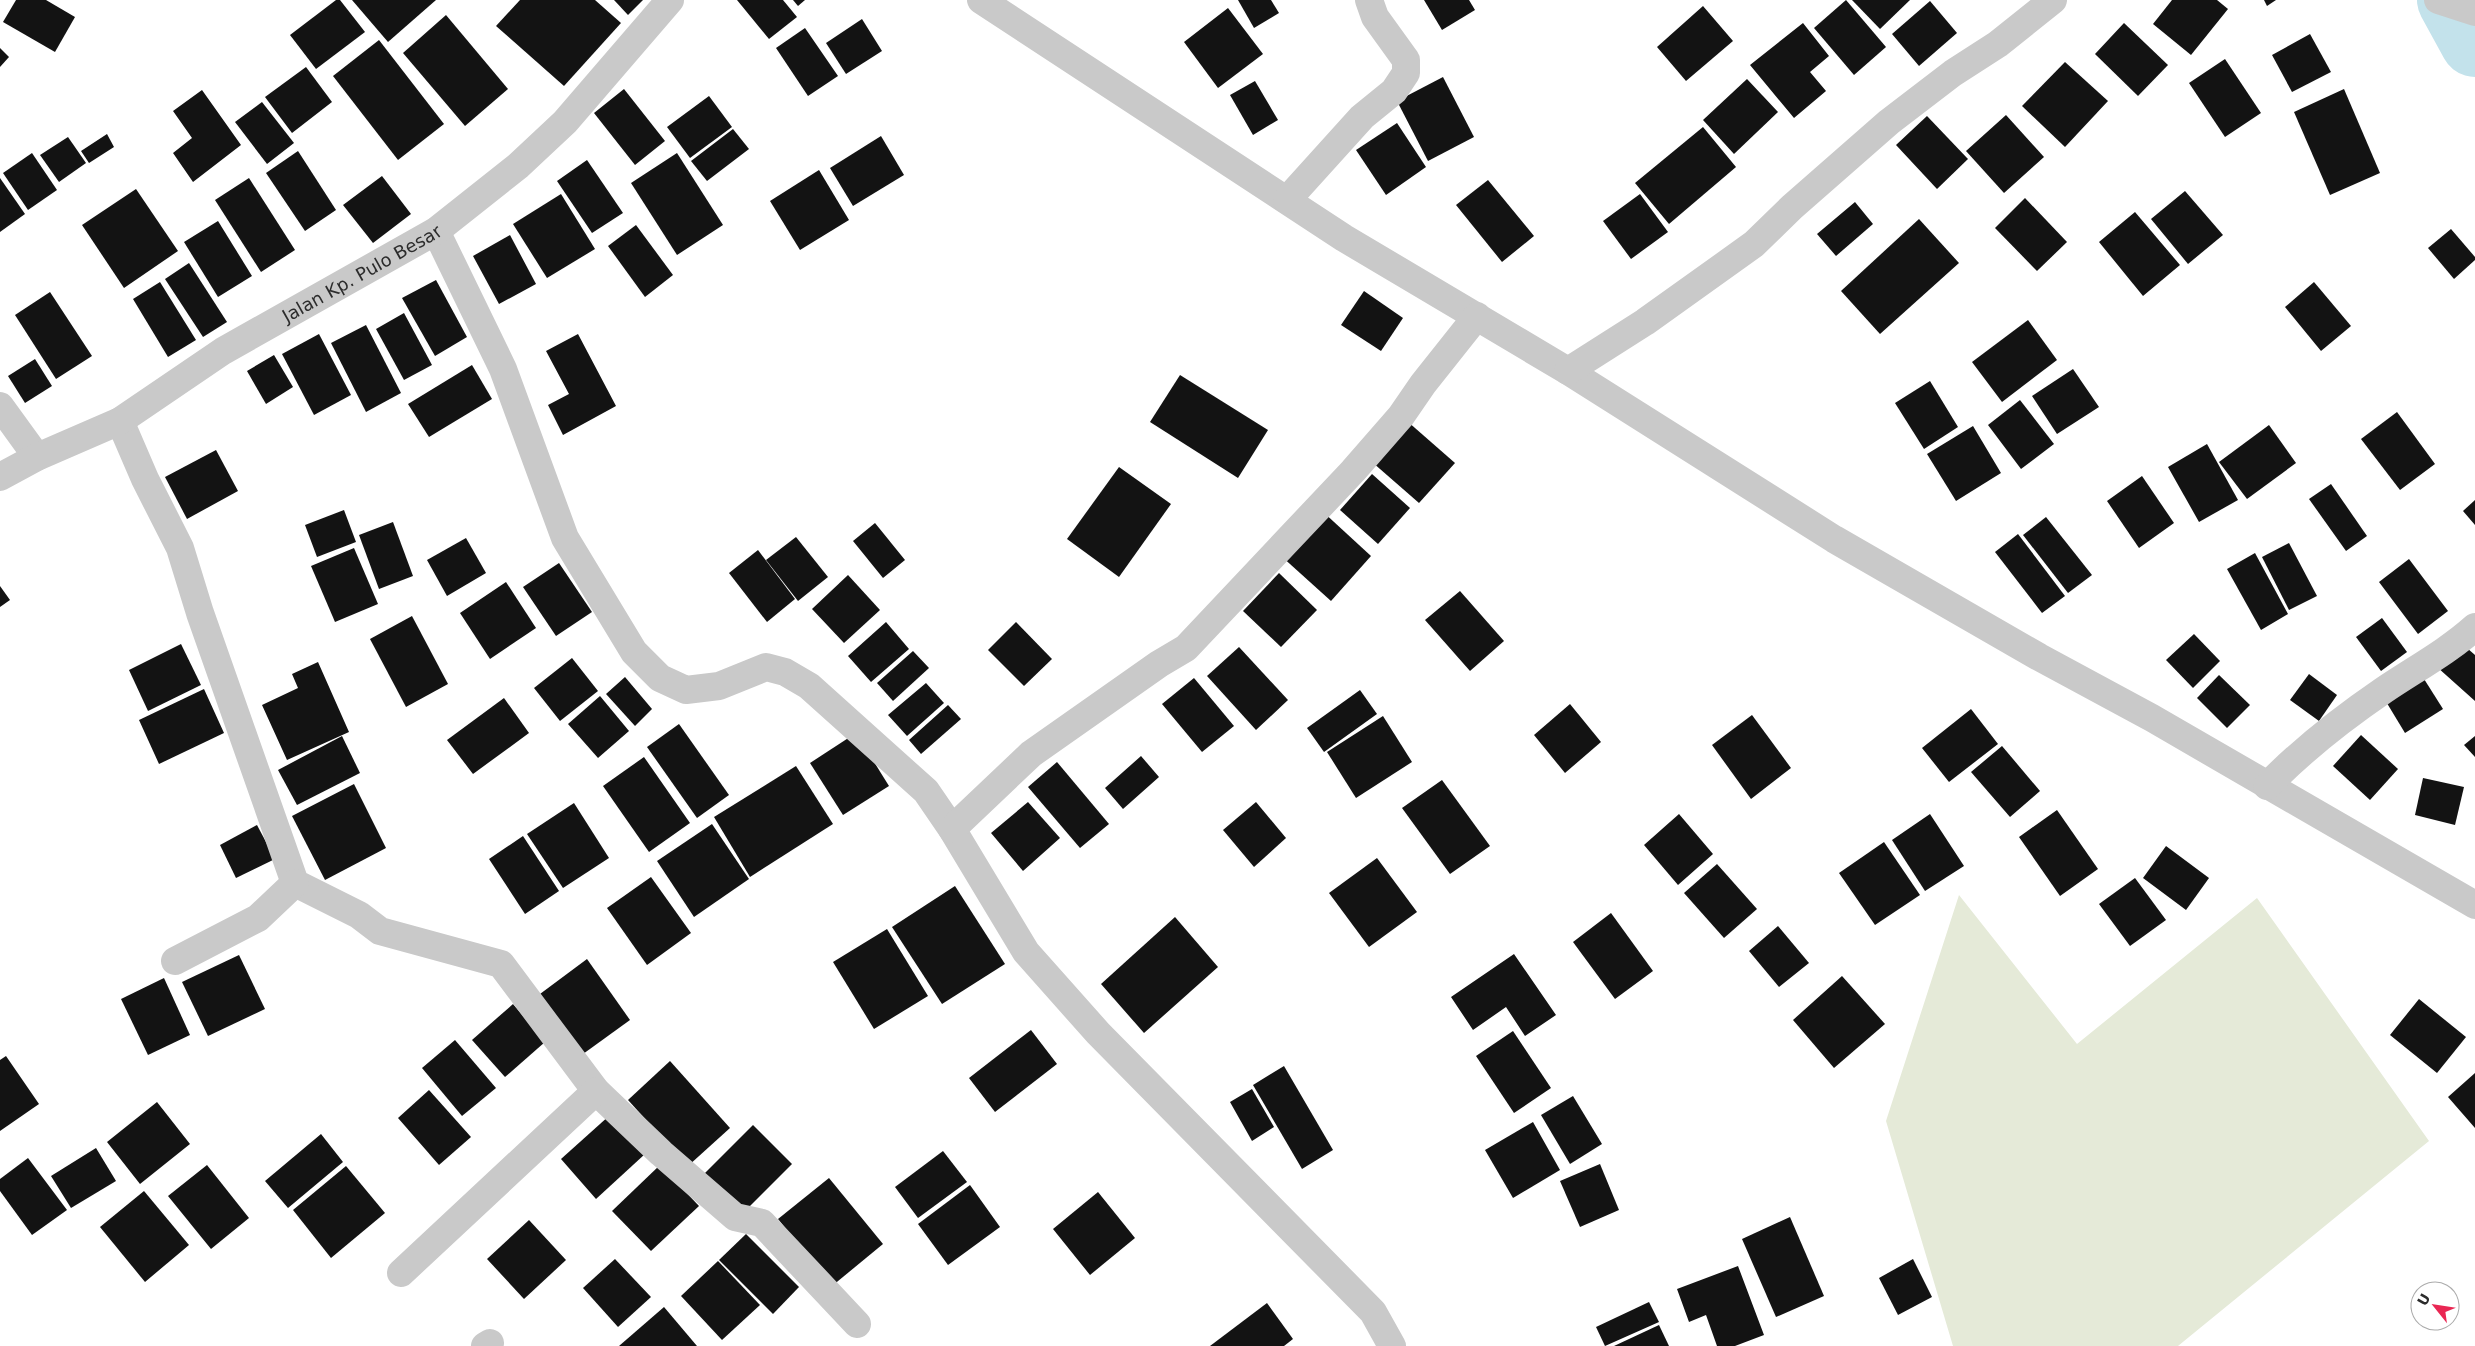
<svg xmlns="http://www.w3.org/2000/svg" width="2475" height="1346" viewBox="0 0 2475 1346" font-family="'DejaVu Sans',sans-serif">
	<rect width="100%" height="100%" fill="#fff"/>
	<!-- green -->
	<path fill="#e5ead8" d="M1959,895L2077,1044L2257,898L2429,1141L2178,1346H1953L1886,1121Z"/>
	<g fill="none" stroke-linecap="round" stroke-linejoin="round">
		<!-- river -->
		<path stroke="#c3e2eb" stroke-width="70" d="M2452,0L2475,42"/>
	</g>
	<!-- building -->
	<g fill="#131313">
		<path d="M16,0H46L75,17L55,52L3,22Z"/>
		<path d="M336,0H340L365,32L316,69L290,35Z"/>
		<path d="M352,0H436L388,42Z"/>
		<path d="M520,0H595L621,23L564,86L496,26Z"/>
		<path d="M614,0H643L628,15Z"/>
		<path d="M737,0H783L797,17L769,39Z"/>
		<path d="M793,0H805L798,6Z"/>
		<path d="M1238,0H1271L1279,13L1254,28Z"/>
		<path d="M1424,0H1469L1475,10L1442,30Z"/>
		<path d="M1846,0L1886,47L1854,75L1814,28Z"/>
		<path d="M1852,0H1910L1880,29Z"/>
		<path d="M2172,0H2217L2228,9L2191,55L2153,24Z"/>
		<path d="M2264,0H2276L2267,6Z"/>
		<path d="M1930,1L1957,33L1919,66L1892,34Z"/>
		<path d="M1703,6L1733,41L1686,81L1657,47Z"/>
		<path d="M1228,8L1263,54L1218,88L1184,42Z"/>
		<path d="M446,15L508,89L465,126L403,53Z"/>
		<path d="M862,19L882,51L846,74L826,43Z"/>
		<path d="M1803,23L1829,56L1810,72L1826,91L1794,118L1750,65Z"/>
		<path d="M2124,23L2168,65L2138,96L2095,54Z"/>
		<path d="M805,28L838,76L808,96L776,48Z"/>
		<path d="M2310,34L2331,72L2292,92L2272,55Z"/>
		<path d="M379,40L444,124L398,160L333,76Z"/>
		<path d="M0,48L9,57L0,67Z"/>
		<path d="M2225,59L2261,113L2225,137L2189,83Z"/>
		<path d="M2065,62L2108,101L2065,147L2022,106Z"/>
		<path d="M306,67L332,102L292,133L265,97Z"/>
		<path d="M1443,77L1474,137L1428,161L1397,101Z"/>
		<path d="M1747,79L1778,112L1734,154L1703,120Z"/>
		<path d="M1255,81L1278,120L1253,135L1230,95Z"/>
		<path d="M624,89L665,141L635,165L594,113Z"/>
		<path d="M2344,89L2380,173L2330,195L2294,112Z"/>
		<path d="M202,90L241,145L193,182L173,153L192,138L173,111Z"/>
		<path d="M709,96L732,127L690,158L667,127Z"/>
		<path d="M262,102L294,143L267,164L235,122Z"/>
		<path d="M2006,115L2044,157L2004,193L1966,151Z"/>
		<path d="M1927,116L1968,159L1937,189L1896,145Z"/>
		<path d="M1397,123L1426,167L1386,195L1356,150Z"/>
		<path d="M1703,127L1736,167L1669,224L1635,183Z"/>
		<path d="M733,129L749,149L707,181L691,161Z"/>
		<path d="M107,134L114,147L89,163L81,151Z"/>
		<path d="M881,136L904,175L853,206L830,168Z"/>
		<path d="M68,137L86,163L59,182L40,155Z"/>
		<path d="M298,151L336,210L305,231L266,173Z"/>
		<path d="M32,153L57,190L28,210L3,173Z"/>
		<path d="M677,153L723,225L677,255L631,183Z"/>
		<path d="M587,160L623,213L592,233L557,181Z"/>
		<path d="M819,170L849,220L800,250L770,201Z"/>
		<path d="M382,176L411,214L373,243L343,205Z"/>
		<path d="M0,178L25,214L0,232Z"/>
		<path d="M249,178L295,250L261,272L215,200Z"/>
		<path d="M1488,180L1534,236L1502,262L1456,205Z"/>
		<path d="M136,189L178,251L124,288L82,225Z"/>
		<path d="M2185,191L2223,235L2188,264L2151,219Z"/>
		<path d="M561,194L595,249L547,278L513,224Z"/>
		<path d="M1640,194L1668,232L1631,259L1603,221Z"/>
		<path d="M2025,198L2067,242L2037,271L1995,228Z"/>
		<path d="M1855,202L1873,224L1836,256L1817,234Z"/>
		<path d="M2135,212L2180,265L2143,296L2099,242Z"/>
		<path d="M1919,219L1959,263L1880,334L1841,291Z"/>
		<path d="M218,221L252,276L218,297L184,242Z"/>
		<path d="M636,225L673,275L645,297L608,246Z"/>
		<path d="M2451,229L2475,257V260L2454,279L2428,248Z"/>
		<path d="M510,235L536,284L499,304L473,256Z"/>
		<path d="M189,263L227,322L203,337L165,279Z"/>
		<path d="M436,280L467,337L435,356L402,298Z"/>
		<path d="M160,282L196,340L168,357L133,299Z"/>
		<path d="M2314,282L2351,326L2321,351L2285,307Z"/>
		<path d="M1364,291L1403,318L1381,351L1341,325Z"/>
		<path d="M50,292L92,356L56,379L15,315Z"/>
		<path d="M404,313L432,365L404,380L376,329Z"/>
		<path d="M2028,320L2057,360L2002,402L1972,362Z"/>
		<path d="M366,325L401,393L366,412L331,343Z"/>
		<path d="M319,334L351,395L314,415L282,354Z"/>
		<path d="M578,334L616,406L563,435L548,405L569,394L546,351Z"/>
		<path d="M274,355L293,387L266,404L247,371Z"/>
		<path d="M35,359L52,386L25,403L8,376Z"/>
		<path d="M472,365L492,399L429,437L408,404Z"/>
		<path d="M2073,369L2099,407L2057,434L2032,396Z"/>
		<path d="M1180,375L1268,430L1238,478L1150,422Z"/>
		<path d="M1930,381L1958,427L1924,449L1895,403Z"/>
		<path d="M2020,400L2054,444L2021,469L1988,425Z"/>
		<path d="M2397,412L2435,464L2400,490L2361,439Z"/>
		<path d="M1407,421L1455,463L1419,503L1372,462Z"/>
		<path d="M2269,425L2296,463L2247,499L2219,462Z"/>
		<path d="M1973,426L2001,473L1956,501L1927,454Z"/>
		<path d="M2207,444L2238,500L2199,522L2168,467Z"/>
		<path d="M216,450L238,491L187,519L165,477Z"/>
		<path d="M1119,467L1171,504L1119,577L1067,539Z"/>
		<path d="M1372,474L1410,508L1378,544L1340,510Z"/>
		<path d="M2142,476L2174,523L2139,548L2107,501Z"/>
		<path d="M2331,484L2367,536L2346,551L2309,499Z"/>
		<path d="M2475,500V525L2463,511Z"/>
		<path d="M344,510L356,542L317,557L305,525Z"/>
		<path d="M1321,510L1371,556L1331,601L1280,555Z"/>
		<path d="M2046,517L2092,575L2068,593L2023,535Z"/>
		<path d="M393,522L413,576L379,589L359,535Z"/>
		<path d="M875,523L905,560L883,578L853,541Z"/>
		<path d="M2018,534L2065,596L2042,613L1995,552Z"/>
		<path d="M796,537L828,577L798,601L766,560Z"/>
		<path d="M466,538L486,573L447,596L427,560Z"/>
		<path d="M2289,543L2317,596L2289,610L2262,557Z"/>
		<path d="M354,548L378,604L335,622L311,566Z"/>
		<path d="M758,550L795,599L767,622L729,573Z"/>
		<path d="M2255,553L2288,614L2261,630L2227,569Z"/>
		<path d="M2409,559L2448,611L2418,634L2379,582Z"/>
		<path d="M559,563L592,612L556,636L523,587Z"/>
		<path d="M1279,573L1317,610L1281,647L1243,611Z"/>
		<path d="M848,575L880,610L844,643L812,609Z"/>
		<path d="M506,582L536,628L490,659L460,613Z"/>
		<path d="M0,586L10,600L0,607Z"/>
		<path d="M1460,591L1504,641L1470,671L1425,620Z"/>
		<path d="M412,616L448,684L406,707L370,639Z"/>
		<path d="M2382,618L2407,652L2381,671L2356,637Z"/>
		<path d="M886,622L909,649L871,682L848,656Z"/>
		<path d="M1016,622L1052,659L1024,686L988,650Z"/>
		<path d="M2194,634L2220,661L2193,688L2166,660Z"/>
		<path d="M2460,642L2475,655V701L2437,667Z"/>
		<path d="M181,644L201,685L148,711L129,670Z"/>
		<path d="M1239,647L1288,700L1256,730L1207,676Z"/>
		<path d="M913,651L929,668L893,701L877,683Z"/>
		<path d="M572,658L598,691L560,721L534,688Z"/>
		<path d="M318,662L349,732L287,760L262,705L298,688L292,674Z"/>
		<path d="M2419,671L2443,709L2405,733L2382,695Z"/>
		<path d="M2309,674L2337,695L2319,721L2290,700Z"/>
		<path d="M2219,675L2250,705L2227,728L2197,698Z"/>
		<path d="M625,677L652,709L635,726L606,694Z"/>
		<path d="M1194,678L1234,726L1202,752L1162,704Z"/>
		<path d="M926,683L944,703L907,736L888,715Z"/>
		<path d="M204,689L224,733L159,764L139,720Z"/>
		<path d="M1360,690L1377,714L1324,752L1307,728Z"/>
		<path d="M600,696L629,731L598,758L568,724Z"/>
		<path d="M504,698L529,733L473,774L447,740Z"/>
		<path d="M1570,704L1601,742L1565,773L1534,735Z"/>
		<path d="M948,705L961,719L921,754L909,740Z"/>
		<path d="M1971,709L1998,744L1949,782L1922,748Z"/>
		<path d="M1752,715L1791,768L1751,799L1712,745Z"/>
		<path d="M1383,716L1412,762L1356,798L1327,752Z"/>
		<path d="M679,724L729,795L697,818L647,747Z"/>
		<path d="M856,733L889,786L843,815L810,763Z"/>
		<path d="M2361,735L2398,769L2370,800L2333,766Z"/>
		<path d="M342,736L360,773L297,805L278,770Z"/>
		<path d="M2475,736V757L2464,745Z"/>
		<path d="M2002,746L2040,791L2010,817L1971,772Z"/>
		<path d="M1141,756L1159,777L1123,809L1105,788Z"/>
		<path d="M644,757L690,823L649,852L603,786Z"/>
		<path d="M1057,762L1109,824L1080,848L1028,787Z"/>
		<path d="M796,766L833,824L750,877L714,817Z"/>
		<path d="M2423,778L2464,787L2455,825L2415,815Z"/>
		<path d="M1442,780L1490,846L1450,874L1402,808Z"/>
		<path d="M354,784L386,848L325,880L292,816Z"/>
		<path d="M1028,802L1060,838L1023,871L991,833Z"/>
		<path d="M1256,802L1286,838L1254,867L1223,830Z"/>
		<path d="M574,803L609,858L563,888L527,834Z"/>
		<path d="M2057,810L2098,869L2060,896L2019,837Z"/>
		<path d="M1679,814L1713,854L1678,885L1644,845Z"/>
		<path d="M1930,814L1964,866L1925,891L1892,840Z"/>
		<path d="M712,824L749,879L694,917L657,861Z"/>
		<path d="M257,825L275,859L236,878L220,845Z"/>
		<path d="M523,836L559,891L525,914L489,859Z"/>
		<path d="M1884,842L1920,895L1875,925L1839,873Z"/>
		<path d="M2166,846L2209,878L2186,910L2143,878Z"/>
		<path d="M1377,858L1417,912L1369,947L1329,893Z"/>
		<path d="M1717,864L1757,909L1724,938L1684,893Z"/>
		<path d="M651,877L691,933L647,965L607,908Z"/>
		<path d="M2135,878L2166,920L2130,946L2099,904Z"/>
		<path d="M955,886L1005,964L942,1004L892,927Z"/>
		<path d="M1611,913L1653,971L1615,999L1573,942Z"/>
		<path d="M1175,917L1218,967L1144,1033L1101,984Z"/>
		<path d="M1778,926L1809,963L1779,987L1749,951Z"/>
		<path d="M887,929L928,996L874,1029L833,962Z"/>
		<path d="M1514,954L1556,1015L1525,1036L1506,1007L1473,1030L1451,997Z"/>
		<path d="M239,955L265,1009L208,1036L182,982Z"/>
		<path d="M587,959L630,1020L583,1054L540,994Z"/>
		<path d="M1842,976L1885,1024L1834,1068L1793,1020Z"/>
		<path d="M164,978L190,1035L148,1055L121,999Z"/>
		<path d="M2419,999L2466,1037L2437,1073L2390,1035Z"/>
		<path d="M513,1004L545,1042L505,1077L472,1040Z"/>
		<path d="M1031,1030L1057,1064L995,1112L969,1078Z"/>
		<path d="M1513,1031L1551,1088L1514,1113L1476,1056Z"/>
		<path d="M455,1040L496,1088L462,1116L422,1068Z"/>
		<path d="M6,1056L39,1104L0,1131V1060Z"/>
		<path d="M670,1061L730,1128L688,1166L628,1100Z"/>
		<path d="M1284,1066L1333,1150L1302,1169L1253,1085Z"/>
		<path d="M2475,1073V1128L2448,1097Z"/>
		<path d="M1252,1089L1274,1127L1252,1141L1230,1102Z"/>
		<path d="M429,1090L471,1137L439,1165L398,1118Z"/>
		<path d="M1573,1096L1602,1144L1570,1164L1541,1115Z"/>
		<path d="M157,1102L190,1144L140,1184L107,1142Z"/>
		<path d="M610,1115L645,1154L596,1199L561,1159Z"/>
		<path d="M1533,1122L1560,1170L1513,1198L1485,1150Z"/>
		<path d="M753,1125L792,1164L743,1213L704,1174Z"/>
		<path d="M321,1134L343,1162L288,1208L265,1181Z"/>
		<path d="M96,1148L116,1181L71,1208L51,1176Z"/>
		<path d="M943,1151L967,1182L918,1218L895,1187Z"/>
		<path d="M28,1158L67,1210L32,1235L0,1191V1179Z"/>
		<path d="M1600,1164L1619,1210L1580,1227L1560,1181Z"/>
		<path d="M207,1165L249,1218L211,1249L168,1196Z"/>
		<path d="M660,1165L699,1206L651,1251L612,1211Z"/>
		<path d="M346,1166L385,1213L331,1258L293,1210Z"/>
		<path d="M829,1178L883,1244L832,1286L778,1219Z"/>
		<path d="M970,1185L1000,1227L948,1265L918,1224Z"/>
		<path d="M144,1191L189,1245L145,1282L100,1227Z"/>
		<path d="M1098,1192L1135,1238L1090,1275L1053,1229Z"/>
		<path d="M1790,1217L1824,1296L1776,1317L1742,1239Z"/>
		<path d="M529,1220L566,1260L524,1299L487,1259Z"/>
		<path d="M746,1234L799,1287L773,1314L719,1260Z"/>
		<path d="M615,1259L651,1297L618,1327L583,1288Z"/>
		<path d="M1913,1259L1932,1297L1898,1315L1879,1278Z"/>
		<path d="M718,1261L760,1305L722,1340L681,1296Z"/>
		<path d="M1738,1266L1764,1335L1735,1346H1717L1706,1315L1689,1322L1677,1289Z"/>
		<path d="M1649,1302L1659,1322L1605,1346L1596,1327Z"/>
		<path d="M1267,1303L1293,1339L1284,1346H1210Z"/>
		<path d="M664,1307L697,1346H619Z"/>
		<path d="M1659,1325L1669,1346H1614Z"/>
	</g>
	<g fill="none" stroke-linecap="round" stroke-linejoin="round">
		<!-- minor -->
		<g stroke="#c9c9c9" stroke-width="28">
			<path d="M981,0L1344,238L1568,371L1834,539L2039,657L2152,718L2475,905"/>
			<path d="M1287,200L1362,117L1394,91L1406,73V60L1375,17L1369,0"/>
			<path d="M436,231L503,369L565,538L634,652L660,678L686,690L719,686L766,667L785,672L809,686L926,791L952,829L1026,952L1098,1033L1373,1312L1392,1346"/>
			<path d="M1568,371L1645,322L1754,244L1792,207L1889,122L1953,73L1998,44L2053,0"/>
			<path d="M0,406L37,457"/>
			<path d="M120,421L145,479L180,548L200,613L295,883L359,915L380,931L501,964L596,1091L661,1153L735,1217L762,1223L857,1324"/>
			<path d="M2267,786C2302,750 2343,718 2384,690C2415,669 2447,652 2475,627"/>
			<path d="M952,829L1031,754L1159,664L1186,648L1353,471L1401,416L1423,384L1477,316"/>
			<path d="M175,961L258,918L295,883"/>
			<path d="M401,1273L596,1091"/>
			<path d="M485,1346L490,1343"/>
		</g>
		<!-- tertiary -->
		<g stroke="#c9c9c9" stroke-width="28">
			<path d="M2438,0L2475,12"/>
			<path id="s1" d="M0,477L37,457L120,421L223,351L436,231L518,166L565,122L670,0"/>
		</g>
	</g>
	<g text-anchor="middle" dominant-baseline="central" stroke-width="5" stroke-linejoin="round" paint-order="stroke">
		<!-- street labels -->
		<g font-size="18" fill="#2c2c2c" stroke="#fff">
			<text stroke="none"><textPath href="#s1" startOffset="416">Jalan Kp. Pulo Besar</textPath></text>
		</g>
	</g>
	<!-- north arrow -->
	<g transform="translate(2435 1306) rotate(300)"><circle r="24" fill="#ffffff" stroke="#ababab"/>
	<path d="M0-4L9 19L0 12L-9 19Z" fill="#e92753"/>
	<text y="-8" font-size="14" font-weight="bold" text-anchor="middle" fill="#2c2c2c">U</text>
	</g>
</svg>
